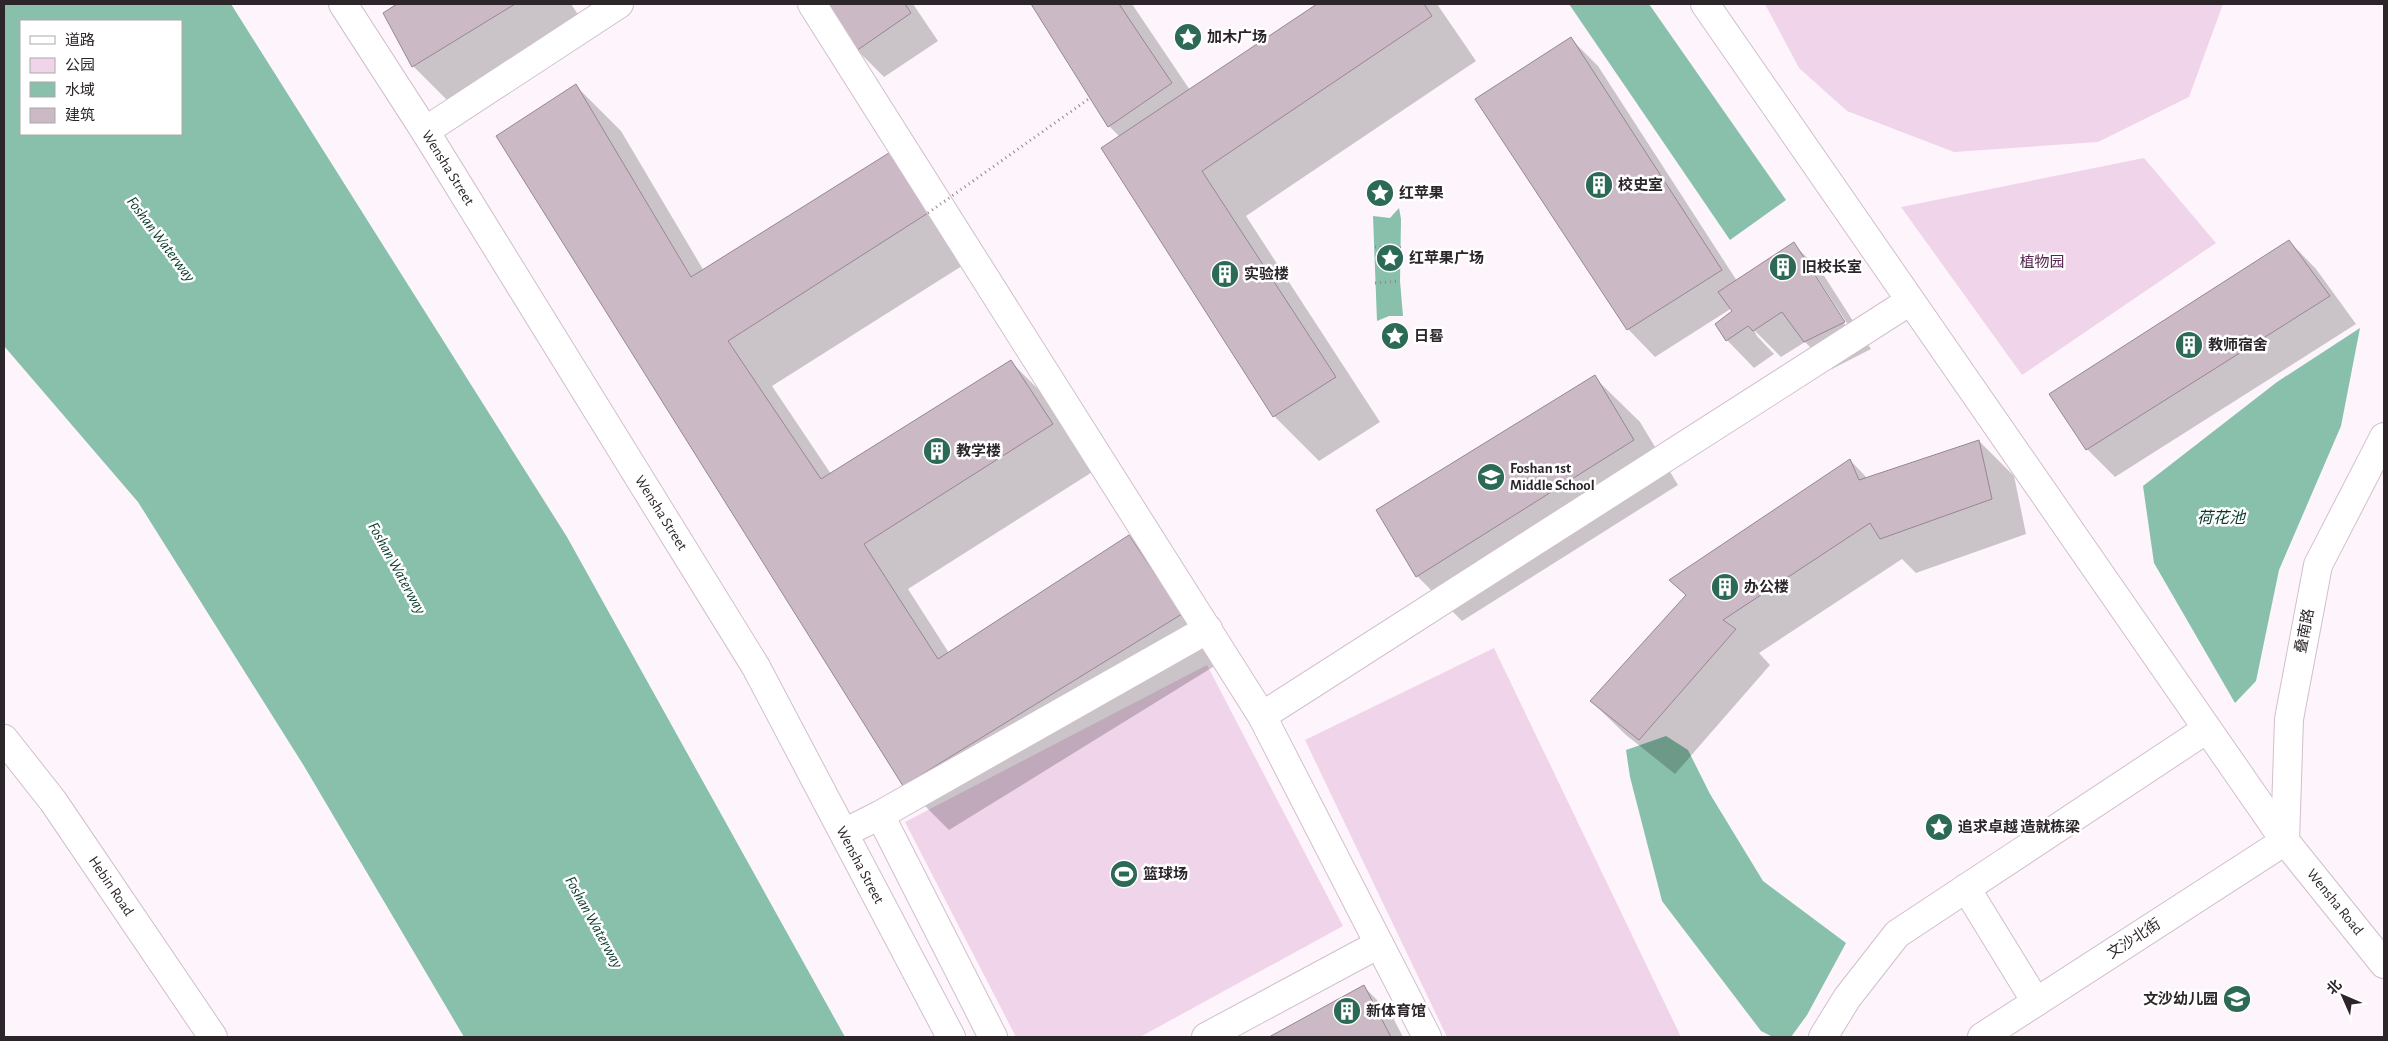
<svg xmlns="http://www.w3.org/2000/svg" width="2388" height="1041" viewBox="0 0 2388 1041" font-family="'Alegreya Sans','Noto Sans SC',sans-serif">
	<rect width="100%" height="100%" fill="#fdf5fb"/>
	<!-- green -->
	<g fill="#f0d4e9">
		<path d="M1765,4H2223L2189,97L2098,142L1954,152L1847,111L1799,68Z"/>
		<path d="M2144,158L2216,243L2022,375L1901,207Z"/>
		<path d="M1494,648L1681,1037H1447L1305,740Z"/>
		<path d="M1207,665L1343,926L1140,1037H1016L905,822Z"/>
	</g>
	<!-- water -->
	<g fill="#88c0ab" fill-rule="evenodd">
		<path d="M4,4H231L567,537L845,1037H464L304,766L138,502L4,346ZM181,21V134H21V21Z"/>
		<path d="M1569,4H1649L1786,200L1730,240Z"/>
		<path d="M1399,208L1401,219L1400,281L1403,316H1389L1377,321L1373,216L1390,218Z"/>
		<path d="M2360,328L2341,426L2279,570L2256,681L2235,703L2154,563L2143,486L2277,382Z"/>
		<path d="M1666,736L1688,750L1710,794L1763,881L1846,943L1807,1015L1791,1037H1773L1761,1031L1662,901L1630,777L1626,750Z"/>
	</g>
	<!-- shadow -->
	<g fill="#0003" fill-rule="evenodd">
		<path d="M400,4H571L589,31L458,111L413,66L384,13Z"/>
		<path d="M829,4H913L938,41L884,77L857,50Z"/>
		<path d="M1032,4H1132L1190,90L1319,4H1437L1476,61L1246,216L1380,422L1319,461L1274,416L1120,137L1109,126Z"/>
		<path d="M1571,39L1598,66L1737,281L1793,244L1821,271L1871,349L1832,369L1805,342L1781,357L1754,330L1757,336L1774,354L1754,368L1727,340L1717,324L1734,311L1732,308L1655,357L1628,329ZM1812,274H1815L1849,326L1847,328Z"/>
		<path d="M576,86L621,131L704,271L892,153L973,259L772,386L831,474L1010,361L1055,406L1097,469L908,589L949,653L1129,537L1174,582L1226,659L949,830L904,785Z"/>
		<path d="M2289,241L2316,269L2356,324L2115,477L2087,449L2051,394Z"/>
		<path d="M1594,377L1640,422L1678,485L1462,621L1417,576Z"/>
		<path d="M1979,441L2014,476L2026,534L1916,573L1902,559L1759,653L1770,665L1675,774L1626,735L1591,701L1850,460L1868,479Z"/>
		<path d="M1364,987L1391,1014L1403,1037H1271Z"/>
	</g>
	<!-- building -->
	<g fill="#cbb9c6" stroke="#978793">
		<path d="M397,4H515L412,67L383,13Z"/>
		<path d="M827,4H905L911,13L856,51Z"/>
		<path d="M1031,4H1119L1172,83L1108,127Z"/>
		<path d="M1317,4H1424L1432,16L1202,171L1336,377L1273,417L1101,148Z"/>
		<path d="M1571,37L1722,270L1627,330L1475,99Z"/>
		<path d="M576,84L691,277L892,151L928,213L728,341L821,479L1011,360L1053,424L864,544L938,659L1129,535L1182,614L903,786L496,136Z"/>
		<path d="M2289,240L2330,296L2086,450L2049,394Z"/>
		<path d="M1794,242L1845,322L1804,342L1782,312L1753,331L1748,326L1726,341L1715,324L1732,311L1718,292Z"/>
		<path d="M1595,375L1634,440L1416,577L1376,510Z"/>
		<path d="M1979,440L1992,499L1880,539L1870,523L1723,620L1736,629L1639,740L1590,701L1686,595L1669,580L1850,459L1859,480Z"/>
		<path d="M1364,985L1391,1037H1269Z"/>
	</g>
	<g fill="none" stroke-linecap="round" stroke-linejoin="round">
		<defs>
			<g id="minor">
				<path d="M343,4L425,131L756,667L951,1037"/>
				<path d="M812,4L1262,716L1427,1037"/>
				<path d="M1705,4L2285,841L2384,964"/>
				<path d="M425,131L619,4"/>
				<path d="M1262,716L1910,301"/>
				<path d="M4,739L53,801L213,1037"/>
				<path d="M880,815L993,1037"/>
				<path d="M844,833L880,815L1208,629"/>
				<path d="M2285,841L2289,719L2318,565L2384,437"/>
				<path d="M1966,888L2036,1002"/>
				<path d="M1206,1037L1379,944"/>
				<path d="M1823,1037L1847,998L1897,934L2207,729"/>
				<path d="M1982,1037L2285,841"/>
			</g>
		</defs>
		<!-- minor casing -->
		<use href="#minor" stroke="#d1bfcd" stroke-width="30"/>
		<!-- path -->
		<g stroke="#8e878c" stroke-width="3" stroke-dasharray="1 4" stroke-linecap="butt">
			<path d="M1375,247L1401,248"/>
			<path d="M1375,283L1400,281"/>
		</g>
		<!-- minor -->
		<use href="#minor" stroke="#fff" stroke-width="28"/>
		<!-- path-bridge -->
		<path stroke="#8e878c" stroke-width="3" stroke-dasharray="1 4" stroke-linecap="butt" d="M928,213L1090,98"/>
	</g>
	<!-- icons -->
	<defs>
		<symbol id="sight-disc" viewBox="-11 -11 22 22"><circle r="9.5" fill="#2c6a56" stroke="#fff"/><path d="M0-6L1.8-2.2L6-1.7L2.9 1.2L3.7 5.4L0 3.3L-3.7 5.4L-2.9 1.2L-6-1.7L-1.8-2.2Z" fill="#fff"/></symbol>
		<symbol id="building-disc" viewBox="-11 -11 22 22"><circle r="9.5" fill="#2c6a56" stroke="#fff"/><path d="M-4-6H4V6H1V3H-1V6H-4ZM-2.5-4.3h1.7v1.8h-1.7ZM.8-4.3h1.7v1.8H.8ZM-2.5-1h1.7V.8h-1.7ZM.8-1h1.7V.8H.8Z" fill="#fff"/></symbol>
		<symbol id="school-disc" viewBox="-11 -11 22 22"><circle r="9.5" fill="#2c6a56" stroke="#fff"/><path d="M0-5L7-2L0 1L-7-2ZM-4 1L0 2.5L4 1V4Q0 6-4 4Z" fill="#fff"/></symbol>
		<symbol id="stadium-disc" viewBox="-11 -11 22 22"><circle r="9.5" fill="#2c6a56" stroke="#fff"/><path d="M0-5a6.5 5 0 1 0 0 10a6.5 5 0 1 0 0-10ZM-3.5-1.8h7v3.6h-7Z" fill="#fff"/></symbol>
	</defs>
	<g fill-rule="evenodd">
		<use href="#sight-disc" x="1172" y="21" width="32" height="32"/>
		<use href="#building-disc" x="1583" y="169" width="32" height="32"/>
		<use href="#sight-disc" x="1364" y="177" width="32" height="32"/>
		<use href="#sight-disc" x="1374" y="242" width="32" height="32"/>
		<use href="#building-disc" x="1767" y="251" width="32" height="32"/>
		<use href="#building-disc" x="1209" y="258" width="32" height="32"/>
		<use href="#sight-disc" x="1379" y="320" width="32" height="32"/>
		<use href="#building-disc" x="2173" y="329" width="32" height="32"/>
		<use href="#building-disc" x="921" y="435" width="32" height="32"/>
		<use href="#school-disc" x="1475" y="461" width="32" height="32"/>
		<use href="#building-disc" x="1709" y="571" width="32" height="32"/>
		<use href="#sight-disc" x="1923" y="811" width="32" height="32"/>
		<use href="#stadium-disc" x="1108" y="858" width="32" height="32"/>
		<use href="#school-disc" x="2221" y="983" width="32" height="32"/>
		<use href="#building-disc" x="1331" y="995" width="32" height="32"/>
	</g>
	<g text-anchor="middle" dominant-baseline="central" stroke-width="5" stroke-linejoin="round" paint-order="stroke">
		<!-- poi labels -->
		<g font-size="15" font-weight="bold" fill="#2c262b" stroke="#fff" text-anchor="start">
			<text x="1207" y="37">加木广场</text>
			<text x="1618" y="185">校史室</text>
			<text x="1399" y="193">红苹果</text>
			<text x="1409" y="258">红苹果广场</text>
			<text x="1802" y="267">旧校长室</text>
			<text x="1244" y="274">实验楼</text>
			<text x="1414" y="336">日晷</text>
			<text x="2208" y="345">教师宿舍</text>
			<text x="956" y="451">教学楼</text>
			<text x="1510" y="468">Foshan 1st<tspan x="1510" dy="17">Middle School</tspan></text>
			<text x="1744" y="587">办公楼</text>
			<text x="1958" y="827">追求卓越 造就栋梁</text>
			<text x="1143" y="874">篮球场</text>
			<text x="2218" y="999" text-anchor="end">文沙幼儿园</text>
			<text x="1366" y="1011">新体育馆</text>
		</g>
		<!-- street labels -->
		<g font-size="15" fill="#2c262b" stroke="#fff">
			<text transform="translate(448 168) rotate(58)">Wensha Street</text>
			<text transform="translate(661 513) rotate(58)">Wensha Street</text>
			<text transform="translate(2305 631) rotate(-79)">叠南路</text>
			<text transform="translate(860 865) rotate(62)">Wensha Street</text>
			<text transform="translate(111 886) rotate(56)">Hebin Road</text>
			<text transform="translate(2335 902) rotate(51)">Wensha Road</text>
			<text transform="translate(2134 939) rotate(-33)">文沙北街</text>
		</g>
		<!-- park labels -->
		<g font-size="15" fill="#58254e" stroke="#fff">
			<text x="2042" y="262">植物园</text>
		</g>
		<!-- water labels -->
		<g font-size="16" font-style="italic" fill="#093b2d" stroke="#fff">
			<text transform="translate(161 239) rotate(53)">Foshan Waterway</text>
			<text x="2221" y="518">荷花池</text>
			<text transform="translate(397 568) rotate(61)">Foshan Waterway</text>
			<text transform="translate(594 922) rotate(61)">Foshan Waterway</text>
		</g>
	</g>
	<!-- border -->
	<rect width="2388" height="1041" fill="none" stroke="#2c262b" stroke-width="10"/>
	<!-- legend -->
	<rect x="20" y="20" width="162" height="115" fill="#ffffff" stroke="#aba8aa"/>
	<rect x="30" y="36" width="25" height="8" fill="#ffffff" stroke="#aba8aa"/>
	<text x="65" y="45" font-size="15" fill="#2c262b">道路</text>
	<rect x="30" y="58" width="25" height="15" fill="#f0d4e9" stroke="#aba8aa"/>
	<text x="65" y="70" font-size="15" fill="#2c262b">公园</text>
	<rect x="30" y="82" width="25" height="15" fill="#88c0ab" stroke="#aba8aa"/>
	<text x="65" y="95" font-size="15" fill="#2c262b">水域</text>
	<rect x="30" y="108" width="25" height="15" fill="#cbb9c6" stroke="#aba8aa"/>
	<text x="65" y="120" font-size="15" fill="#2c262b">建筑</text>
	<!-- north arrow -->
	<g transform="translate(2343 996) rotate(315)" stroke="#ffffff" stroke-width="4" paint-order="stroke">
	<path d="M0-4L9 19L0 12L-9 19Z" fill="#2c262b"/>
	<text y="-8" font-size="14" font-weight="bold" text-anchor="middle" fill="#2c262b">北</text>
	</g>
</svg>
